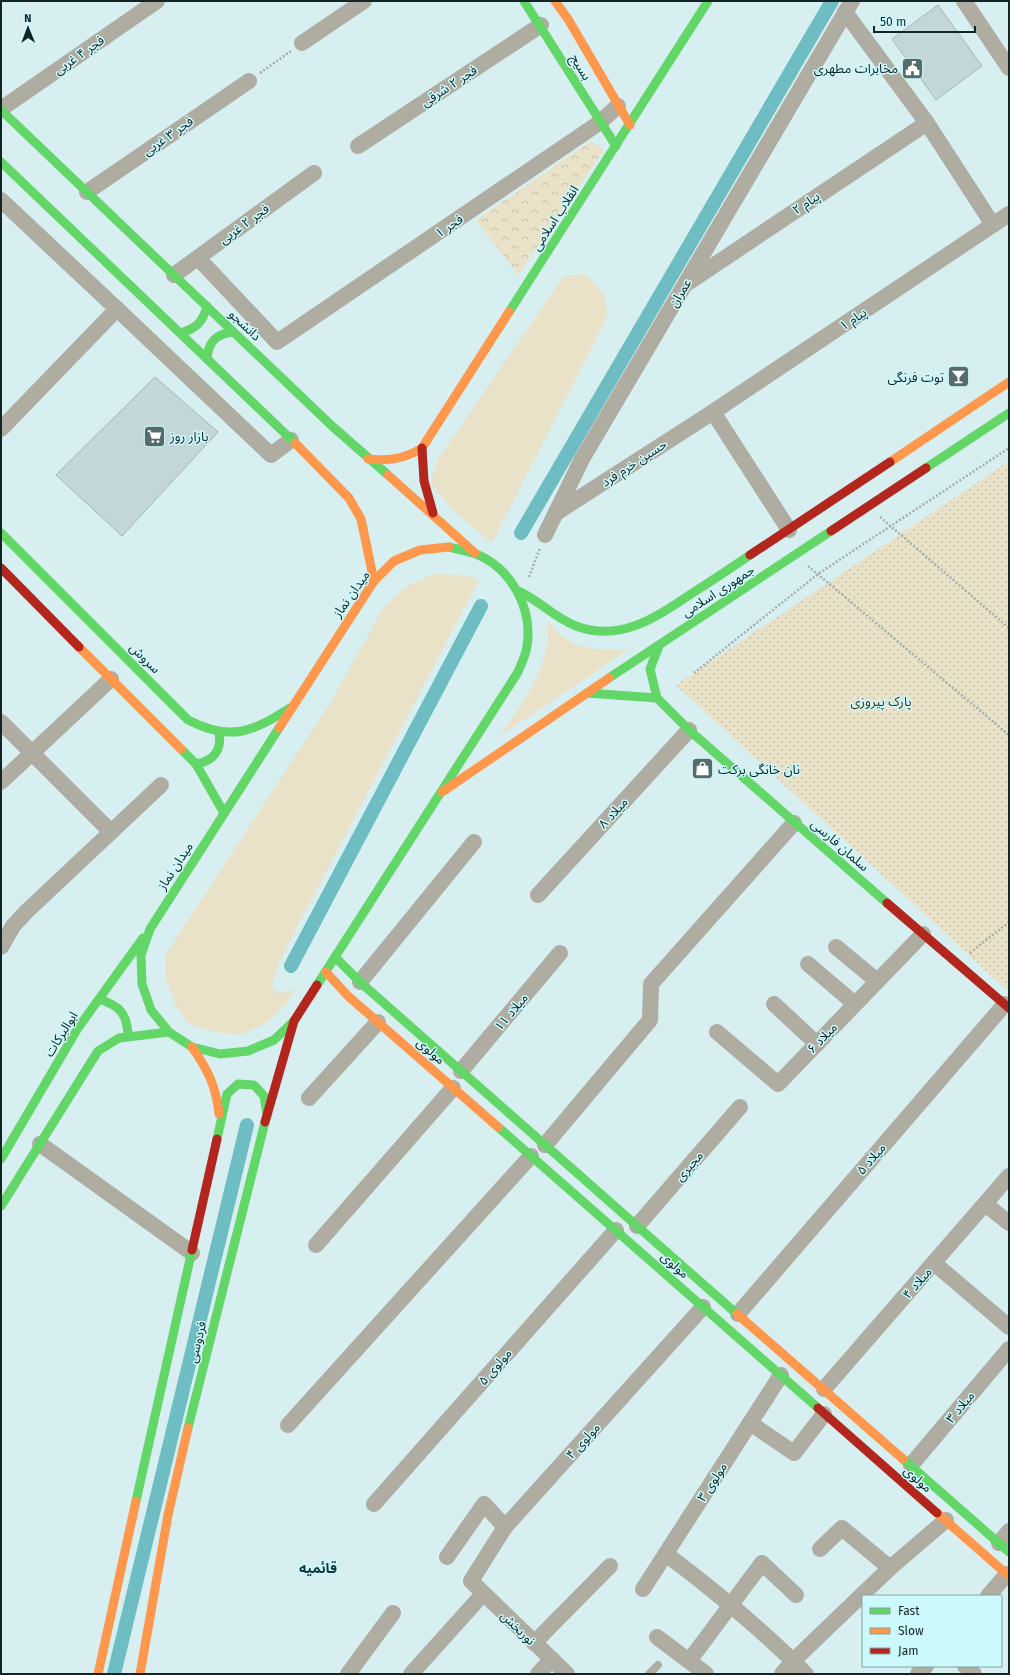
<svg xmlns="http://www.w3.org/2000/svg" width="1010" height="1675" viewBox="0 0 1010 1675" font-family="'Fira Sans','Noto Sans Arabic',sans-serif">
	<defs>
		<pattern id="forest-crowns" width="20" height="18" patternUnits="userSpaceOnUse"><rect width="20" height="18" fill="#e9e2c9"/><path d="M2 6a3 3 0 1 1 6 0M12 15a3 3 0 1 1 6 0" fill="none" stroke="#c7c2ac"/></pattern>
		<pattern id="park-dots" width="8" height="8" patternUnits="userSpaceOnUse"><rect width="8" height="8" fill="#e9e2c9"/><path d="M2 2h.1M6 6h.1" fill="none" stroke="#c7c2ac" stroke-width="1.8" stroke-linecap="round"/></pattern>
	</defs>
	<rect width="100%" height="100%" fill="#d7eff1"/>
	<!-- green -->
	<g fill="#e9e2c9">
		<path d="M585,274L604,294L608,315L492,543L453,511L430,483L438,459L564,276Z"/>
		<path d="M434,574L467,575L479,580L279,962L272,986L277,993L289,992L297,988L284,1006L266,1023L241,1035L214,1032L189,1024L175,1004L166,978V954L330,703L382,610L405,587Z"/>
		<path d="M547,620C552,625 558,633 565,638C584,651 607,650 629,649L500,736C520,706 544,675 548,638C548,632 547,626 547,620Z"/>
	</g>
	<!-- forest -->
	<path fill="url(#forest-crowns)" d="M591,141L604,150L518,275L476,220Z"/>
	<!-- park -->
	<path fill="url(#park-dots)" d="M1009,461V992L676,685Z"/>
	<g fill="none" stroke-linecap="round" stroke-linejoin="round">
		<!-- canal -->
		<g stroke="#6dbdc2" stroke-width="14">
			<path d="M521,533L832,1"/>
			<path d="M291,966L481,606"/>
			<path d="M114,1674L247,1125"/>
		</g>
	</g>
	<!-- building -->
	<g fill="#c3d7d8" stroke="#a4b7b8">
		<path d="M938,5L982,66L936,100L892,39Z"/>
		<path d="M155,377L218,432L122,536L56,475Z"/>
	</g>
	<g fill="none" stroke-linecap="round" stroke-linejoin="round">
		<!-- path -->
		<g stroke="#a8aeaa" stroke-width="2.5" stroke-dasharray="2 2" stroke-linecap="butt">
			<path d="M260,73L291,51"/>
			<path d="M880,517L1009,628"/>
			<path d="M808,566L1009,735"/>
			<path d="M529,577L540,548"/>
			<path d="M694,673L818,574L1009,448"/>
			<path d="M970,953L1009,922"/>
		</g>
		<!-- lane -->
		<path stroke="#afaca2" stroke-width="8" d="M649,1674L658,1665"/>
		<!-- street -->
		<g stroke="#afaca2" stroke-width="16">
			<path d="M964,1L1009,68"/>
			<path d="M845,12L927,123L993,225"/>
			<path d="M302,43L364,1"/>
			<path d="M1,109L157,1"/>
			<path d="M358,146L541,25"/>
			<path d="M87,192L249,81"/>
			<path d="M1,200L117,309L1,429"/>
			<path d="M198,258L277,342L599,123L618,106"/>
			<path d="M174,275L314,173"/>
			<path d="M689,282L927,123"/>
			<path d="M117,309L271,455L291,440"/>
			<path d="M713,412L789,530"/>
			<path d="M556,513L713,412L1009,214"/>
			<path d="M545,535L582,459L852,1"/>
			<path d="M1,722L111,832"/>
			<path d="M1,782L111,679"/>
			<path d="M538,895L689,730"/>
			<path d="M1,947L13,926L26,912L161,785"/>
			<path d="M836,947L877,981"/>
			<path d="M808,964L855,1004"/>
			<path d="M360,982L474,842"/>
			<path d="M774,1004L817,1044"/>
			<path d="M717,1032L778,1084L923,934"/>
			<path d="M461,1071L560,953"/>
			<path d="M309,1098L378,1022"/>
			<path d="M40,1144L192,1253"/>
			<path d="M545,1145L650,1020L651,984L794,823"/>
			<path d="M985,1204L1009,1223"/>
			<path d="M637,1226L740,1107"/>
			<path d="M316,1245L453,1088"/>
			<path d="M934,1263L1009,1327"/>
			<path d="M738,1314L1005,1004"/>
			<path d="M824,1389L1009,1176"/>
			<path d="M750,1423L794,1453L824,1414"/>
			<path d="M288,1425L531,1156"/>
			<path d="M911,1465L1009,1349"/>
			<path d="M374,1504L616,1230"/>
			<path d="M999,1543L1009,1531"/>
			<path d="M820,1549L842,1528L890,1568"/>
			<path d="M666,1554C715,1591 763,1630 806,1674"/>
			<path d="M447,1557L484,1504L505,1527"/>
			<path d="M643,1589L781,1375"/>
			<path d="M988,1596L1007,1574"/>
			<path d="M657,1637L706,1674"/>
			<path d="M534,1643L610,1566"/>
			<path d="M689,1661L762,1563L796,1595"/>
			<path d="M965,1666L974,1674"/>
			<path d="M348,1674L393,1613"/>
			<path d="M411,1674L483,1594"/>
			<path d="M538,1674L552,1659"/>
			<path d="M567,1674L471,1581L505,1527L703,1307"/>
			<path d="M782,1674L793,1661L890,1568L946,1520"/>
			<path d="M918,1674L926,1666"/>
		</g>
		<!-- fast -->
		<g stroke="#63d668" stroke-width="9">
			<path d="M524,1L616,146"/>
			<path d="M1,110L332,426L388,475"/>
			<path d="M1,162L295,443"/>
			<path d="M509,312L708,1"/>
			<path d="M180,333C196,329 203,322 207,306"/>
			<path d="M207,358C209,341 216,334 233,332"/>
			<path d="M926,468L1009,413"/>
			<path d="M1,533L188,720C231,742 252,732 290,708"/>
			<path d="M518,591C538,599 554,618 576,626C621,643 658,616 694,592C713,580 731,568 750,555"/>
			<path d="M609,678L831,531"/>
			<path d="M587,693L657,698"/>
			<path d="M657,698L689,730L887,903"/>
			<path d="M657,698L650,669L659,646"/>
			<path d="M279,728L150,929L141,955L142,984L151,1010L169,1032L192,1047L220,1054L248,1051L274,1040L294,1021"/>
			<path d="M181,749L196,764L224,813"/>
			<path d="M196,764C214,761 222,750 219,732"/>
			<path d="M335,957L360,982L737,1314"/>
			<path d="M317,985L518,672C521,664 526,655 527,646C533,608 511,568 476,554C467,551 458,549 449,547"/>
			<path d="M99,999C120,1006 127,1013 128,1036"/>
			<path d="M498,1127L818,1408"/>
			<path d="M217,1139L227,1094L238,1084L254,1085L264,1096L267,1115"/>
			<path d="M1,1159L78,1028L143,938"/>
			<path d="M1,1206L98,1051L119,1038L169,1032"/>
			<path d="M188,1428L265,1122"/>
			<path d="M903,1459L1009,1552"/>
			<path d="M136,1501L192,1250"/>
		</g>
		<!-- slow -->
		<g stroke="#ff974d" stroke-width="9">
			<path d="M555,1L568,19L630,125"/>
			<path d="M295,443L349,498L361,519L374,581"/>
			<path d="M368,459C389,461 404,459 422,448L509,312"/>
			<path d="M890,462L1009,382"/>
			<path d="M388,475L475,553"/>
			<path d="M79,647L181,749"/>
			<path d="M279,728L374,581L394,561L420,550L449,547"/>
			<path d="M442,792L609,678"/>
			<path d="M326,972L348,996L498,1127"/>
			<path d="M192,1047C208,1070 216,1086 219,1114"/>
			<path d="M737,1314L903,1459"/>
			<path d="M937,1513L1009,1576"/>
			<path d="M98,1674L136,1501"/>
			<path d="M140,1674L168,1515L188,1428"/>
		</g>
		<!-- jam -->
		<g stroke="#b3261e" stroke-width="9">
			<path d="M422,448L424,481L433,513"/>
			<path d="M831,531L926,468"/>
			<path d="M750,555L890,462"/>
			<path d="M1,568L79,647"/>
			<path d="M887,903L1009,1008"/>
			<path d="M265,1122L294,1021L317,985"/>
			<path d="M192,1250L217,1139"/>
			<path d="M818,1408L937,1513"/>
		</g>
	</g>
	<!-- icons -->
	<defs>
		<symbol id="civic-square" viewBox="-11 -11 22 22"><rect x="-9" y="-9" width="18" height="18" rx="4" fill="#586b6c" stroke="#ccf9fc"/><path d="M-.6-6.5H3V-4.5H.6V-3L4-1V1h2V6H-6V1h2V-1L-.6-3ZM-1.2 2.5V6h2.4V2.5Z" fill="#fff"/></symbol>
		<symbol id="bar-square" viewBox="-11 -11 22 22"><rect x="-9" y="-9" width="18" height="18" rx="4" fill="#586b6c" stroke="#ccf9fc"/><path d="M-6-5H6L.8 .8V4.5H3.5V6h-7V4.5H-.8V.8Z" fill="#fff"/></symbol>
		<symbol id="supermarket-square" viewBox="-11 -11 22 22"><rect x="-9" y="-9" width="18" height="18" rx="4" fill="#586b6c" stroke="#ccf9fc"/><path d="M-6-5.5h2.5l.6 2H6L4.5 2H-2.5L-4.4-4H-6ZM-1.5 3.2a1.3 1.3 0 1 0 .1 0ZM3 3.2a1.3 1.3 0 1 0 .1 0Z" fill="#fff"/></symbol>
		<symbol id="shop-square" viewBox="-11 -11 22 22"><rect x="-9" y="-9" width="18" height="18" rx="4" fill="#586b6c" stroke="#ccf9fc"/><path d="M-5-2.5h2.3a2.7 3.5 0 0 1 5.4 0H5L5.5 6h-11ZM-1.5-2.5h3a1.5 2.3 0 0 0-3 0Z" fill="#fff"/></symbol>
	</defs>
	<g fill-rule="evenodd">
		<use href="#civic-square" x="900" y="56" width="25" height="25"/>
		<use href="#bar-square" x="946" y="364" width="25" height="25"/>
		<use href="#supermarket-square" x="142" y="424" width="25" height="25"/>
		<use href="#shop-square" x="690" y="756" width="25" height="25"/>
	</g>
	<g text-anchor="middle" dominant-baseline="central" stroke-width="3" stroke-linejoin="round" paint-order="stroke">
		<!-- street labels -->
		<g font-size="13" fill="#132425" stroke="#ccf9fc">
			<text transform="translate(79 55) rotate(-35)">فجر ۴ غربی</text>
			<text transform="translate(581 67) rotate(59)">بسیج</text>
			<text transform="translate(449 86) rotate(-33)">فجر ۲ شرقی</text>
			<text transform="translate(168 136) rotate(-35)">فجر ۳ غربی</text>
			<text transform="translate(806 203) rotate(-34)">پیام ۲</text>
			<text transform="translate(555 218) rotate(-57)">انقلاب اسلامی</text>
			<text transform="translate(244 224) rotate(-36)">فجر ۲ غربی</text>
			<text transform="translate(449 226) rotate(-34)">فجر ۱</text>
			<text transform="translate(680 293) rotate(-59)">عمران</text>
			<text transform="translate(853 319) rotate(-34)">پیام ۱</text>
			<text transform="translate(245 325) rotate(44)">دانشجو</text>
			<text transform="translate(634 463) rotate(-33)">حسین خرم فرد</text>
			<text transform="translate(718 591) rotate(-33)">جمهوری اسلامی</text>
			<text transform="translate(351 594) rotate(-55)">میدان نماز</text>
			<text transform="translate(145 658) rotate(45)">سروش</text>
			<text transform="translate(613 813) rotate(-48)">میلاد ۸</text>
			<text transform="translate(840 845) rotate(41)">سلمان فارسی</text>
			<text transform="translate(175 866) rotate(-57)">میدان نماز</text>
			<text transform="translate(511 1012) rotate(-50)">میلاد ۱۱</text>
			<text transform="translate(61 1034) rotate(-58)">ابوالبرکات</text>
			<text transform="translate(822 1038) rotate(-46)">میلاد ۶</text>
			<text transform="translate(431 1051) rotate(41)">مولوی</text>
			<text transform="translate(871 1159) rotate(-49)">میلاد ۵</text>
			<text transform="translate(689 1166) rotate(-49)">مجیری</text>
			<text transform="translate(675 1265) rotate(42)">مولوی</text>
			<text transform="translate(917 1283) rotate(-49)">میلاد ۴</text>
			<text transform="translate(197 1342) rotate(-76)">فردوسی</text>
			<text transform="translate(495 1367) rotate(-49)">مولوی ۵</text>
			<text transform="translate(960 1407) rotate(-50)">میلاد ۳</text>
			<text transform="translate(583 1441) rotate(-48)">مولوی ۴</text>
			<text transform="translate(918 1479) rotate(41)">مولوی</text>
			<text transform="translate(712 1482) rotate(-57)">مولوی ۳</text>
			<text transform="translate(518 1628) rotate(44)">نوربخش</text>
		</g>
		<!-- poi labels -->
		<g font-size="13" fill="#132425" stroke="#ccf9fc" text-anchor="end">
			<text x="898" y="68">مخابرات مطهری</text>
			<text x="944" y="377">توت فرنگی</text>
			<text x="170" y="436" text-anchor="start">بازار روز</text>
			<text x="718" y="769" text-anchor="start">نان خانگی برکت</text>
		</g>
		<!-- park labels -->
		<g font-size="13" fill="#46320d" stroke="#ccf9fc">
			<text x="881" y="701">پارک پیروزی</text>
		</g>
		<!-- neighbourhood labels -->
		<g font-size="14" font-weight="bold" fill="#0e393c" stroke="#ccf9fc">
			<text x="318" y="1568">قائمیه</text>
		</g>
	</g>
	<!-- border -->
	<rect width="1010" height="1675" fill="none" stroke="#132425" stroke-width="4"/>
	<!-- legend -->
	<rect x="862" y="1595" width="140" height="72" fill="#ccf9fc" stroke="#82a4a6"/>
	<rect x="870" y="1608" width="20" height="6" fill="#63d668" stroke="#82a4a6"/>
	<text x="898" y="1615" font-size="12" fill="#132425">Fast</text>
	<rect x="870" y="1628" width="20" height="6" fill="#ff974d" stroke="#82a4a6"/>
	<text x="898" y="1635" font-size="12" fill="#132425">Slow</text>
	<rect x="870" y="1648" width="20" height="6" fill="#b3261e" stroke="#82a4a6"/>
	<text x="898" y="1655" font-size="12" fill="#132425">Jam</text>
	<!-- north arrow -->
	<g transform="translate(28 28) rotate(359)" stroke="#ccf9fc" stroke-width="3" paint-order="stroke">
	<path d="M0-3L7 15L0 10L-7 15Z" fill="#132425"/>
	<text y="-6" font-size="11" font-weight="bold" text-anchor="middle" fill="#132425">N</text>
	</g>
	<!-- scale -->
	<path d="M874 26v6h101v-6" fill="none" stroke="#132425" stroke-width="2"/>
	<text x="880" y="26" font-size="12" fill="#132425" stroke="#ccf9fc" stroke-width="3" paint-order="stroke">50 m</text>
</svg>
